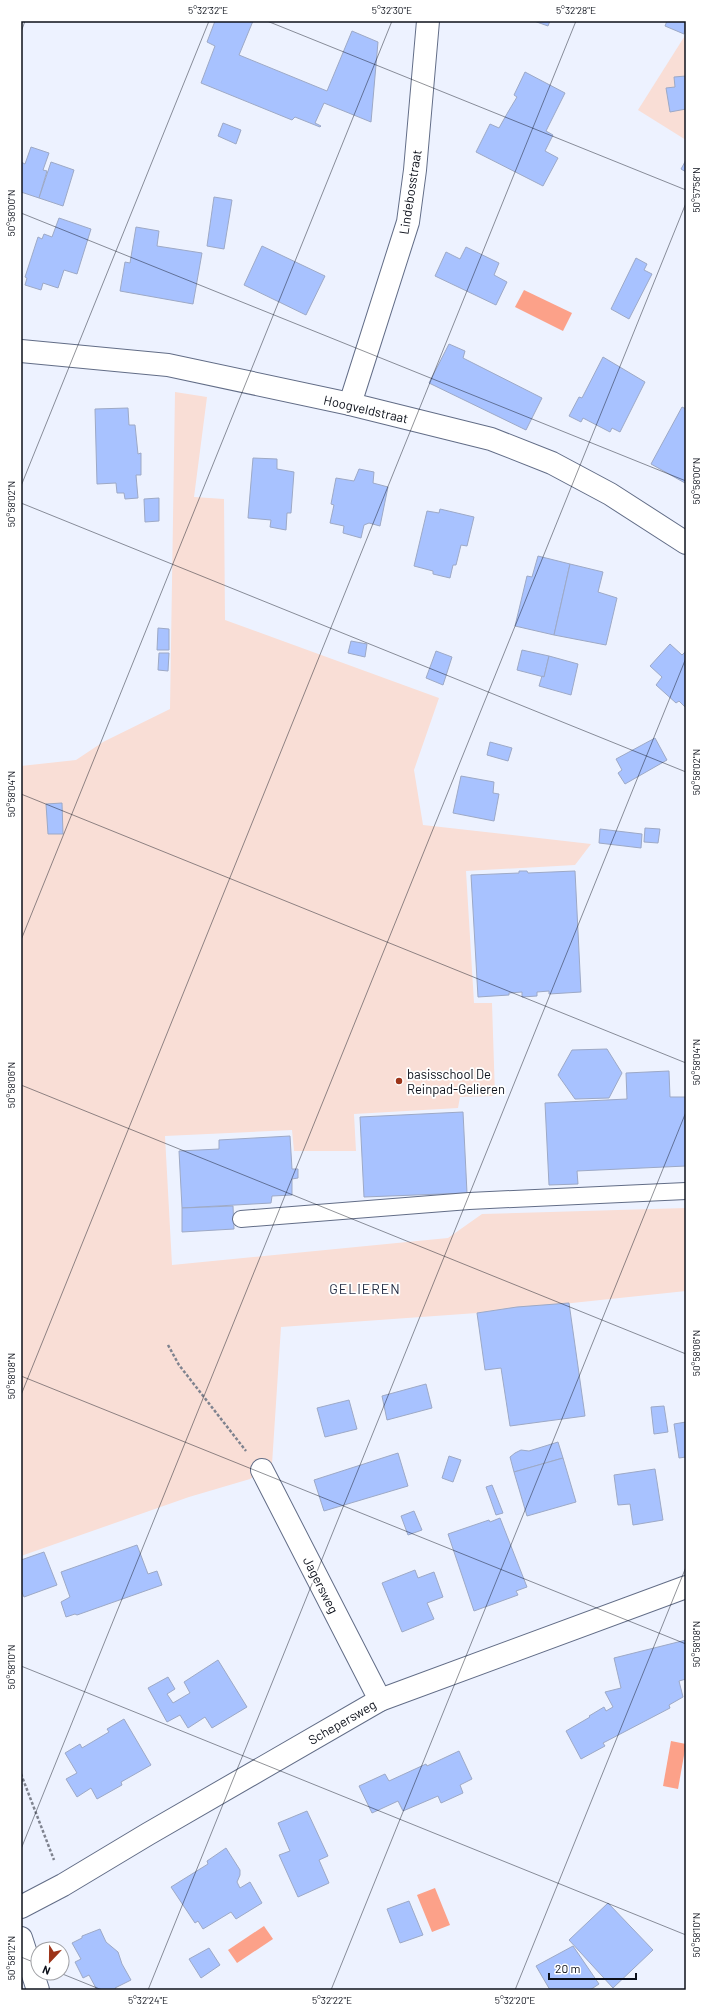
<svg xmlns="http://www.w3.org/2000/svg" width="707" height="2011" viewBox="0 0 707 2011" font-family="Barlow,sans-serif">
	<rect width="100%" height="100%" fill="#edf2ff"/>
	<!-- green -->
	<g fill="#f9ded6">
		<path d="M686,34V140L638,110Z"/>
		<path d="M175,392L207,397L194,497L224,499L225,620L439,698L414,770L423,825L591,844L575,865L466,871L474,1003H492L495,1096L460,1097L458,1108L354,1114L356,1151H294L292,1130L165,1136L172,1265L448,1238L482,1214L686,1208V1291L477,1313L281,1327L272,1464L250,1479L189,1497L21,1556V766L76,760L103,742L170,709Z"/>
	</g>
	<!-- water -->
	<g fill="#fca189">
		<path d="M524,290L572,313L563,331L515,307Z"/>
		<path d="M671,1741L686,1744L678,1789L663,1786Z"/>
		<path d="M435,1888L450,1925L432,1932L417,1895Z"/>
		<path d="M264,1926L273,1939L237,1963L228,1950Z"/>
	</g>
	<!-- building -->
	<g fill="#a8c2ff" stroke="#9da9c6">
		<path d="M215,21H253L239,55L327,91L352,31L378,42L371,122L324,103L315,123L321,126L320,127L295,117L292,120L201,83L215,46L207,42Z"/>
		<path d="M534,21H550L548,26Z"/>
		<path d="M667,21H686L684,34L665,26Z"/>
		<path d="M525,72L565,93L546,131L553,135L545,151L558,158L543,186L476,152L490,124L499,128L508,112L517,97L514,95Z"/>
		<path d="M686,76V109L670,112L666,88L675,87L674,77Z"/>
		<path d="M223,123L241,130L236,144L218,136Z"/>
		<path d="M31,147L49,153L43,170L47,171L39,198L21,192V162L25,164Z"/>
		<path d="M686,160V172L681,169Z"/>
		<path d="M51,162L74,170L63,206L39,198Z"/>
		<path d="M214,197L232,200L224,249L207,246Z"/>
		<path d="M59,218L91,229L77,274L64,270L58,288L43,283L41,290L25,285L27,278L25,277L38,237L42,239L44,234L52,237Z"/>
		<path d="M136,227L159,231L157,246L202,253L193,304L120,291L125,262L130,263Z"/>
		<path d="M262,246L325,276L306,315L244,285Z"/>
		<path d="M466,247L499,263L494,275L507,282L496,305L435,276L446,252L460,259Z"/>
		<path d="M636,258L647,264L644,270L652,274L629,319L611,309Z"/>
		<path d="M449,344L465,351L463,358L542,398L526,430L429,383Z"/>
		<path d="M603,357L645,382L620,432L612,428L610,432L583,418L581,422L569,416L579,397L582,398Z"/>
		<path d="M682,407L686,409L685,483L651,464Z"/>
		<path d="M128,408L129,425H135L138,454L141,453V475H136L138,498L125,499L124,493H117L116,483L97,484L95,409Z"/>
		<path d="M253,458L277,459V469L294,472L291,513H287L286,530L270,527L271,520L248,518Z"/>
		<path d="M359,469L374,472L373,483L388,487L380,526L369,523L364,525L361,538L343,533L344,526L330,523L334,505L331,504L336,478L354,481Z"/>
		<path d="M159,498V521L145,522L144,499Z"/>
		<path d="M440,509L474,517L467,546L461,545L456,565H453L450,578L433,574V571L414,566L427,511L439,513Z"/>
		<path d="M538,556L570,564L554,635L515,626L527,576L532,577Z"/>
		<path d="M570,564L603,572L598,592L617,598L606,645L554,635Z"/>
		<path d="M158,628L169,629V650H157Z"/>
		<path d="M351,641L367,644L365,657L348,653Z"/>
		<path d="M670,644L682,655L686,651V708L679,701L676,703L656,685L662,677L650,666Z"/>
		<path d="M522,650L549,656L544,677L517,670Z"/>
		<path d="M436,651L452,657L443,685L426,678Z"/>
		<path d="M159,653H169L168,671L158,670Z"/>
		<path d="M549,656L578,664L571,695L539,686L542,676L544,677Z"/>
		<path d="M655,738L667,760L625,784L618,773L622,770L616,759Z"/>
		<path d="M490,742L512,748L508,761L487,755Z"/>
		<path d="M461,776L494,782L493,793L499,794L494,821L453,813Z"/>
		<path d="M62,803L63,834H48L46,804Z"/>
		<path d="M645,828L660,829L658,843L644,842Z"/>
		<path d="M600,829L642,834L641,848L599,843Z"/>
		<path d="M519,871H527L528,873L575,871L581,992L549,994V991L537,992V996L522,997V992L509,993V995L478,997L471,875L519,873Z"/>
		<path d="M607,1049L622,1073L609,1098L575,1099L558,1075L572,1050Z"/>
		<path d="M669,1071L670,1097H686V1166L577,1171L578,1184L549,1185L545,1103L627,1099L626,1073Z"/>
		<path d="M463,1112L467,1193L364,1197L360,1117Z"/>
		<path d="M290,1136L292,1169H298V1178L292,1179V1195L272,1196L271,1203L182,1208L179,1151L219,1149V1140Z"/>
		<path d="M233,1206L234,1229L182,1232V1208Z"/>
		<path d="M569,1303L585,1416L510,1426L501,1368L485,1370L477,1313L517,1307Z"/>
		<path d="M426,1384L432,1408L387,1420L382,1396Z"/>
		<path d="M349,1400L357,1429L325,1437L317,1408Z"/>
		<path d="M664,1406L668,1432L654,1434L651,1407Z"/>
		<path d="M686,1422V1457L679,1458L674,1424Z"/>
		<path d="M558,1442L563,1458L514,1472L510,1457L515,1453L521,1450L529,1451Z"/>
		<path d="M398,1453L408,1486L324,1511L314,1480Z"/>
		<path d="M449,1456L461,1460L453,1482L442,1478Z"/>
		<path d="M563,1458L576,1502L527,1516L514,1472Z"/>
		<path d="M655,1469L663,1520L633,1525L630,1504L618,1505L614,1475Z"/>
		<path d="M492,1485L503,1513L496,1515L486,1487Z"/>
		<path d="M414,1511L422,1530L408,1535L401,1516Z"/>
		<path d="M500,1518L527,1587L516,1591L518,1595L474,1611L448,1534L489,1520L490,1522Z"/>
		<path d="M137,1545L148,1574L157,1571L162,1585L77,1615L75,1614L66,1617L61,1602L70,1597L61,1572Z"/>
		<path d="M44,1552L57,1585L24,1597L21,1590V1560Z"/>
		<path d="M415,1570L418,1578L434,1572L443,1597L427,1603L434,1619L402,1632L382,1583Z"/>
		<path d="M686,1640V1679L679,1681L683,1697L669,1705L670,1708L603,1743L605,1746L581,1759L566,1731L590,1717L589,1716L604,1707L606,1711L613,1707L605,1692L621,1688L614,1658Z"/>
		<path d="M218,1660L247,1707L212,1728L205,1717L188,1728L180,1715L167,1722L148,1688L168,1677L175,1689L167,1694L173,1703L190,1693L184,1682Z"/>
		<path d="M124,1719L151,1765L121,1782L122,1785L97,1799L91,1788L77,1797L66,1779L77,1773L65,1753L80,1744L82,1748L109,1732L107,1729Z"/>
		<path d="M459,1751L472,1779L460,1785L463,1793L441,1803L438,1796L403,1811L398,1801L372,1813L359,1786L385,1774L389,1781L426,1764L427,1766Z"/>
		<path d="M307,1811L328,1856L319,1860L329,1883L298,1897L279,1855L290,1851L278,1823Z"/>
		<path d="M226,1848L240,1870V1875L237,1882L240,1888L250,1882L262,1903L236,1919L231,1912L203,1929L198,1921L195,1923L171,1887L208,1864L207,1861Z"/>
		<path d="M409,1901L423,1935L400,1943L387,1909Z"/>
		<path d="M608,1903L653,1950L613,1988L569,1940Z"/>
		<path d="M100,1929L106,1942L118,1952L122,1964L131,1980L115,1988L116,1990H97L89,1975L83,1978L75,1962L81,1959L72,1943L82,1938V1936Z"/>
		<path d="M573,1946L599,1984L590,1990H550L536,1966Z"/>
		<path d="M209,1948L220,1965L201,1978L189,1959Z"/>
	</g>
	<g fill="none" stroke-linecap="round" stroke-linejoin="round">
		<defs>
			<path id="service" d="M241,1219L469,1201L686,1191"/>
			<g id="minor">
				<path d="M21,351L168,365L350,404L491,439L552,463L610,494L686,543"/>
				<path d="M350,404L408,222L415,170L428,21"/>
				<path d="M262,1470L380,1700"/>
				<path d="M21,1907L63,1885L148,1834L380,1700L686,1587"/>
				<path d="M21,1938L38,1990"/>
			</g>
		</defs>
		<!-- service casing -->
		<use href="#service" stroke="#626d87" stroke-width="18"/>
		<!-- minor casing -->
		<use href="#minor" stroke="#626d87" stroke-width="24"/>
		<!-- path -->
		<g stroke="#7f838f" stroke-width="2.5" stroke-dasharray="3 2" stroke-linecap="butt">
			<path d="M168,1345L179,1365L246,1451"/>
			<path d="M21,1774L54,1860"/>
		</g>
		<!-- service -->
		<use href="#service" stroke="#fff" stroke-width="16"/>
		<!-- minor -->
		<use href="#minor" stroke="#fff" stroke-width="22"/>
	</g>
	<!-- ticks -->
	<path fill="none" stroke="#0c101a" stroke-width="1" stroke-opacity="0.45" d="M267,21L686,190M21,32L25,21M21,213L686,481M21,486L209,21M21,503L686,772M21,794L686,1063M21,940L392,21M21,1085L686,1354M21,1376L686,1644M21,1395L576,21M21,1666L686,1935M21,1849L686,203M21,1957L38,1964M60,1973L102,1990M148,1990L686,658M331,1990L686,1112M515,1990L686,1567"/>
	<!-- markers -->
	<circle fill="#9c3419" stroke="#fff" stroke-width="1.5" cx="399" cy="1081" r="4"/>
	<g text-anchor="middle" dominant-baseline="central" stroke-width="3.5" stroke-linejoin="round" paint-order="stroke">
		<!-- street labels -->
		<g font-size="13" fill="#0c101a" stroke="#fff">
			<text transform="translate(410 192) rotate(-81)">Lindebosstraat</text>
			<text transform="translate(366 409) rotate(13)">Hoogveldstraat</text>
			<text transform="translate(321 1585) rotate(63)">Jagersweg</text>
			<text transform="translate(342 1722) rotate(-30)">Schepersweg</text>
		</g>
		<!-- poi labels -->
		<g font-size="13" fill="#0c101a" stroke="#fff" text-anchor="start">
			<text x="407" y="1074">basisschool De<tspan x="407" dy="15">Reinpad-Gelieren</tspan></text>
		</g>
		<!-- neighbourhood labels -->
		<g font-size="14" letter-spacing="1" fill="#1f283f" stroke="#fff">
			<text x="365" y="1288">GELIEREN</text>
		</g>
	</g>
	<!-- border -->
	<rect width="707" height="2011" fill="none" stroke="#ffffff" stroke-width="44"/>
	<!-- north arrow -->
	<g transform="translate(50 1961) rotate(202)"><circle r="19" fill="#ffffff" stroke="#9e9fa3"/>
	<path d="M0-3L7 15L0 10L-7 15Z" fill="#9c3419"/>
	<text y="-6" font-size="11" font-weight="bold" text-anchor="middle" fill="#0c101a">N</text>
	</g>
	<!-- scale -->
	<path d="M549 1973v6h87v-6" fill="none" stroke="#0c101a" stroke-width="2"/>
	<text x="555" y="1973" font-size="12" fill="#0c101a" stroke="#ffffff" stroke-width="3" paint-order="stroke">20 m</text>
	<rect x="22" y="22" width="663" height="1967" fill="none" stroke="#0c101a" stroke-width="1.5"/>
	<g font-size="10" text-anchor="middle" fill="#0c101a">
		<text x="208" y="14">5°32'32"E</text>
		<text x="392" y="14">5°32'30"E</text>
		<text x="576" y="14">5°32'28"E</text>
		<text transform="translate(696 190) rotate(-90)" y="4">50°57'58"N</text>
		<text transform="translate(11 213) rotate(-90)" y="4">50°58'00"N</text>
		<text transform="translate(696 481) rotate(-90)" y="4">50°58'00"N</text>
		<text transform="translate(11 504) rotate(-90)" y="4">50°58'02"N</text>
		<text transform="translate(696 772) rotate(-90)" y="4">50°58'02"N</text>
		<text transform="translate(11 794) rotate(-90)" y="4">50°58'04"N</text>
		<text transform="translate(696 1062) rotate(-90)" y="4">50°58'04"N</text>
		<text transform="translate(11 1085) rotate(-90)" y="4">50°58'06"N</text>
		<text transform="translate(696 1353) rotate(-90)" y="4">50°58'06"N</text>
		<text transform="translate(11 1376) rotate(-90)" y="4">50°58'08"N</text>
		<text transform="translate(696 1644) rotate(-90)" y="4">50°58'08"N</text>
		<text transform="translate(11 1667) rotate(-90)" y="4">50°58'10"N</text>
		<text transform="translate(696 1935) rotate(-90)" y="4">50°58'10"N</text>
		<text transform="translate(11 1958) rotate(-90)" y="4">50°58'12"N</text>
		<text x="148" y="2004">5°32'24"E</text>
		<text x="332" y="2004">5°32'22"E</text>
		<text x="515" y="2004">5°32'20"E</text>
	</g>
</svg>
